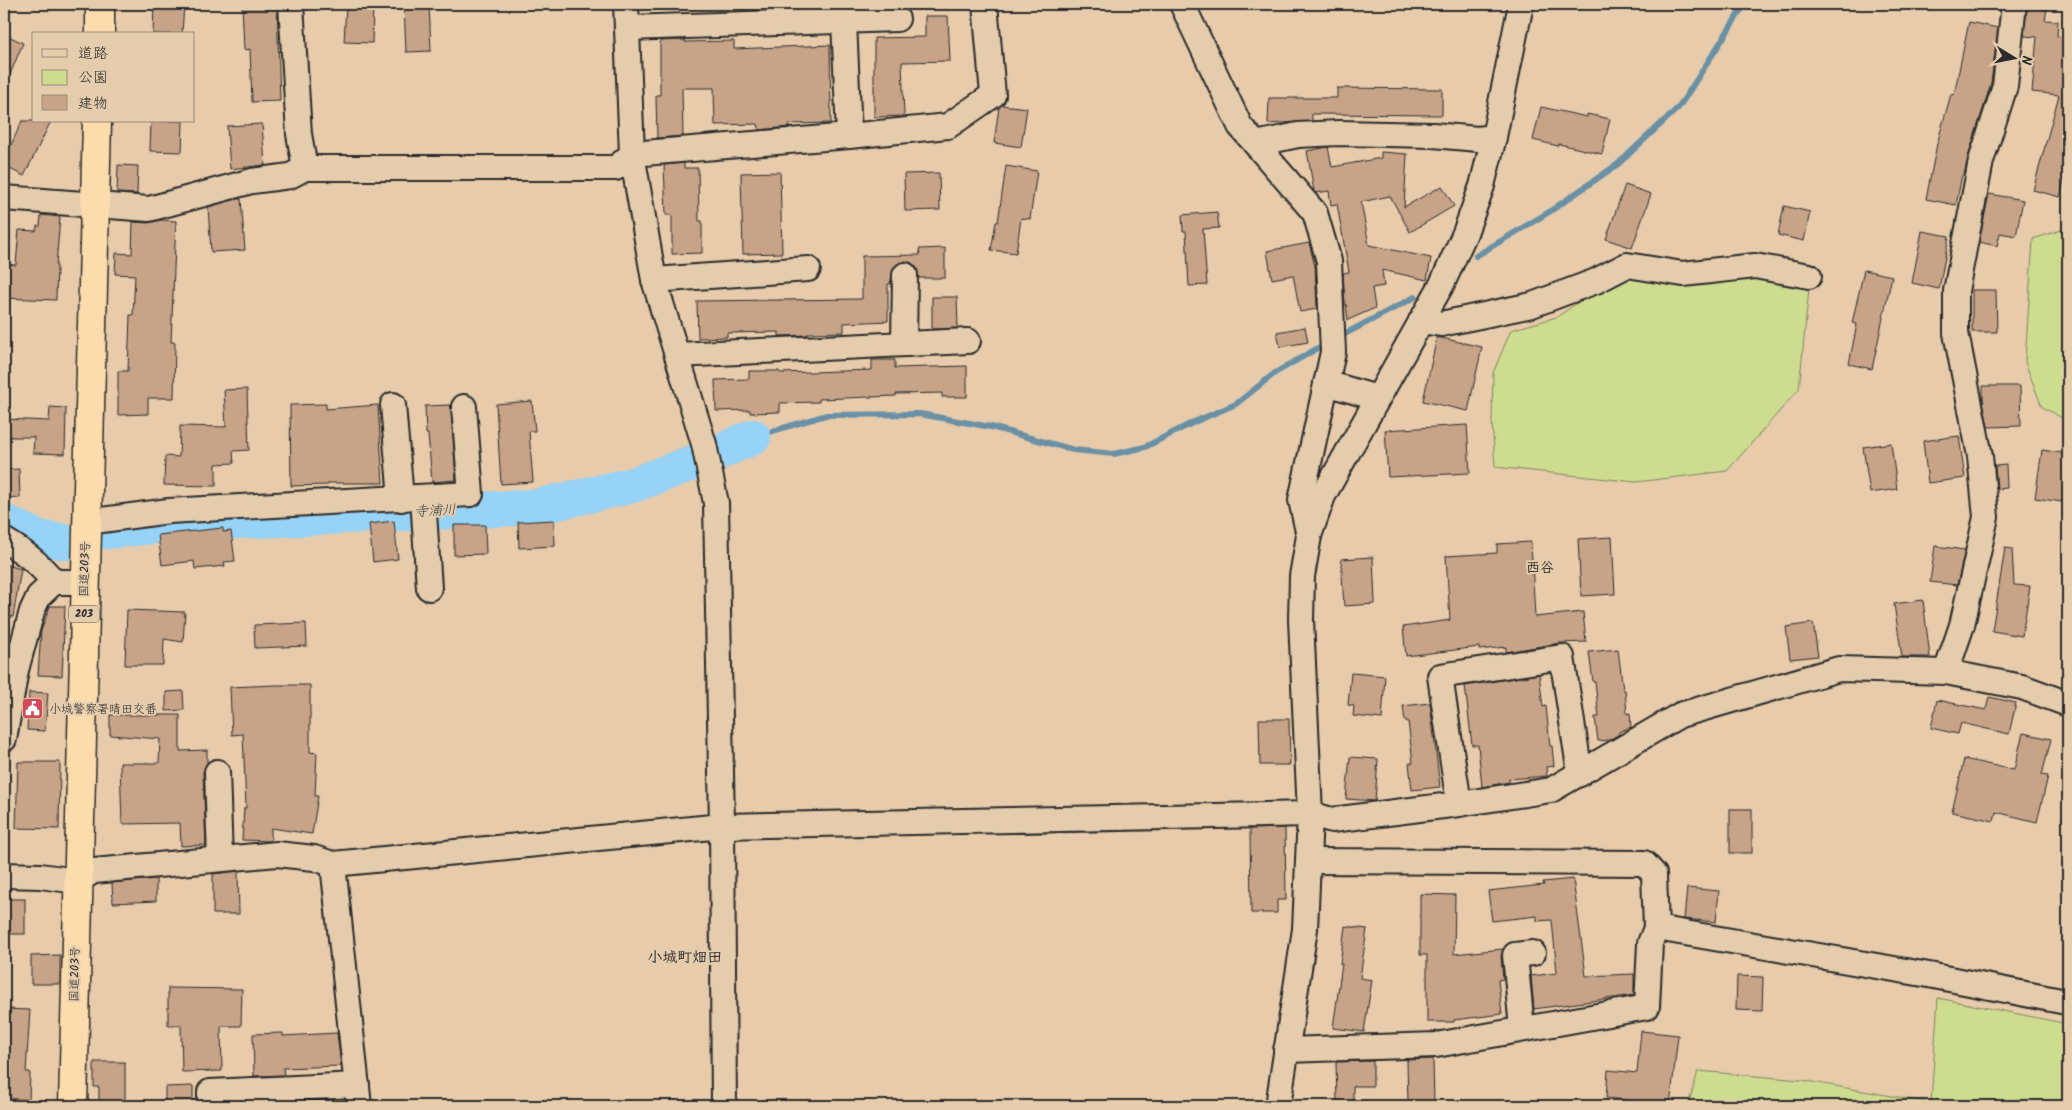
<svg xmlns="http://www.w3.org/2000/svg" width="2072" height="1110" viewBox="0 0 2072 1110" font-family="Kalam,'Klee One',sans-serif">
	<rect width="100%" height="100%" fill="#e7cbaa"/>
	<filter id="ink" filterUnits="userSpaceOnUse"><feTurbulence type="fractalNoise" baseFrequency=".02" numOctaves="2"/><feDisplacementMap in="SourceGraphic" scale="10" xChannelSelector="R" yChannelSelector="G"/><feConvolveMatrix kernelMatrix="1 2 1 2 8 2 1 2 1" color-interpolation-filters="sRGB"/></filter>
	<g filter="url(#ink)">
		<!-- green -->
		<g fill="#cedc90" stroke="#7c845e">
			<path d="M2068,228V421L2042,407L2025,362L2033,239Z"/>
			<path d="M1754,254L1809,288L1799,389L1727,471L1636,482L1495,467L1492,421L1493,373L1511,330L1557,317L1641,259L1685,267Z"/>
			<path d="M1938,998L2068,1024V1106H1688L1698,1071L1801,1080L1931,1103Z"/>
		</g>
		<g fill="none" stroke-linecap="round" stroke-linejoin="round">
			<!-- stream -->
			<g stroke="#6b90a5" stroke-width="6">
				<path d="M1476,256L1549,212L1618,164L1679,107L1745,4"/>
				<path d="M1337,338L1415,297"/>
				<path d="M753,437L826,415L920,414L991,427L1074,450L1114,454L1145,447L1194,422L1236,404L1275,373L1328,342"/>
			</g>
			<!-- river -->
			<g stroke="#96d3f7" stroke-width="36">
				<path d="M4,522L39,538L66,542"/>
				<path d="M106,531L171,524L536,507L633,485L703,459L753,437"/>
			</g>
		</g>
		<!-- building -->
		<g fill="#c7a388" stroke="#2b2b2b">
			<path d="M154,4H184L182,34H153Z"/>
			<path d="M242,4H277L280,101L252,102L250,49L244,50Z"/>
			<path d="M346,4H373L372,43L344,42Z"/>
			<path d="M429,4L431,51L406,52L404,5Z"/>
			<path d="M2027,7L2047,9L2045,20L2058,21L2057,36L2068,37V165L2060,197L2033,190L2059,95L2032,92L2037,37L2024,36Z"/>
			<path d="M925,16H948L950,61L902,62L904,116L874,117V38L925,37Z"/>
			<path d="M1969,22L1998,28L1991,83L1968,157L1964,175H1962L1956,205L1926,199L1937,144L1951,94L1954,95Z"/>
			<path d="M4,34L23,43L4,89Z"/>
			<path d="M685,40V42L734,41V49L830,45L831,123L789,124V127L759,130L758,124L715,125L714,88H682L683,136L657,138L656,95H660V41Z"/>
			<path d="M1337,88L1442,89V115L1312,114V121L1268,124L1269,98H1337Z"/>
			<path d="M1002,105L1027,108L1021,147L994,143L999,107Z"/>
			<path d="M1541,107L1587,117V114L1610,119L1602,154L1559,144L1558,146L1533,140Z"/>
			<path d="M22,121H51L24,176L4,166V160Z"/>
			<path d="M151,121H183L182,152L150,151Z"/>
			<path d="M262,124L265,165L230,169L227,126Z"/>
			<path d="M1328,147L1332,167L1381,158V152L1407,154L1404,207L1442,186L1454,206L1410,232L1390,196L1361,202L1369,245L1431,258L1427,280L1382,270L1384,286L1372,288L1375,308L1348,320L1346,304H1345L1343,273L1349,272L1337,204L1331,205L1329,191L1316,193L1314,191L1307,151Z"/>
			<path d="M684,163V168H698L699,221H702V253L672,254V215H666L664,165Z"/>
			<path d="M118,165L138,166L137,194L117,193Z"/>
			<path d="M1006,166L1037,171L1030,219L1021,218L1016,253L991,250L996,222H998Z"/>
			<path d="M780,172L782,253L743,254L741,173Z"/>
			<path d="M939,173L940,210L905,211L904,174Z"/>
			<path d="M1625,185L1651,194L1632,248L1606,239Z"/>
			<path d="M1989,194L2023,200L2016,236L2000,233L1997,246L1979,242Z"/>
			<path d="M236,199H241L245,250L211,252L208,207Z"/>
			<path d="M1784,206L1810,212L1804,241L1778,235Z"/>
			<path d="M1217,212L1219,228L1203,229L1207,285L1189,286L1186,231H1183L1182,215Z"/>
			<path d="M41,215L60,217L56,266H57L56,300L4,298V264L16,265L19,230L36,231L37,226H40Z"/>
			<path d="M161,220L176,221L171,342H175L174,398H148V414L118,415V371H128L130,315H133L135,275L115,274L116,253L132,254L133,222L148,223Z"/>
			<path d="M1922,231L1949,236L1939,289L1912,283Z"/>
			<path d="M1309,243L1315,266L1317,309L1300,312L1293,275L1272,279L1267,251Z"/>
			<path d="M945,248V278H919L917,268L912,263L906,261L899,263L894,268L890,284H888V321L844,323V332L808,333V335L779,336V332L727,333V337L698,338L697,301L862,299V256L920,255L919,249Z"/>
			<path d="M1864,270L1892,276L1872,369L1849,364L1857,324L1852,323Z"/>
			<path d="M1972,290H1996L1997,332H1972Z"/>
			<path d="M932,297H957L958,328L932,329Z"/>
			<path d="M1305,327L1308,342L1280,347L1277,332Z"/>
			<path d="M1437,337L1482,347L1468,411L1423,401Z"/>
			<path d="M872,360H895V368L967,366V397H942V393L896,394V396L819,399V402L780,403V412L750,413V410L716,411L715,380L749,379V371H779L780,373L872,370Z"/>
			<path d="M1983,386H2020L2021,426L1988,427L1983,401Z"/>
			<path d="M247,389L249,450L233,451L234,463L216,464V486L164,485L165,456L179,457L180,426L226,427L224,390Z"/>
			<path d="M532,401L535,431H529L533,482L501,484L496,404Z"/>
			<path d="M326,404V409L378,405L383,483H328V485L291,486L290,405Z"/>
			<path d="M451,405L456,480L432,482L428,434H426L425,406Z"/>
			<path d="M50,407L66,408L65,454L33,453L34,437H4V419L49,421Z"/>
			<path d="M1467,425L1470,473L1388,477L1385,430Z"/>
			<path d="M1959,436L1965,478L1928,483L1923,441Z"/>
			<path d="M1891,443L1897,489L1870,493L1863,447Z"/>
			<path d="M2042,450L2068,454L2062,502L2035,498Z"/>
			<path d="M2006,465L2007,488L1997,489L1995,466Z"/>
			<path d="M19,469L20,498L4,497V470Z"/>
			<path d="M554,520L555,546L519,548L518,522Z"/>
			<path d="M394,521L398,559L373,562L369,524Z"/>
			<path d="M454,525H485L486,554L454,555Z"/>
			<path d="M223,528V532L231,531L235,561L224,562L225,566L195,569L194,561L162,565L158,535Z"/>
			<path d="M1612,537L1615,594L1581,596L1578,539Z"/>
			<path d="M1531,542L1535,617L1583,612L1586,642L1560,643L1506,652V647L1479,650V647L1406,656L1403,627L1450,620L1446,556L1497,553V544Z"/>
			<path d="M1935,546L1965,550L1957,585L1930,582Z"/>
			<path d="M2005,548L2012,549L2014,585L2030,586L2022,636L1992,631Z"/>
			<path d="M1373,557L1375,604L1344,606L1341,559Z"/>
			<path d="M4,564L21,569L13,617L4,616Z"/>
			<path d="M1923,600L1930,657H1902L1894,604Z"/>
			<path d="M50,606H65L62,676L38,675L41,631Z"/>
			<path d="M127,610L185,612L183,642L164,639L163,665H125Z"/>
			<path d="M306,623L307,646L255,648L254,625Z"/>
			<path d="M1813,623L1818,656L1790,659L1786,627Z"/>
			<path d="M1618,649L1623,690H1625L1627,714L1630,713L1631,727L1619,732V734L1609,740L1598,741L1595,717H1599L1595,682H1593L1589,652Z"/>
			<path d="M1351,673L1385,676L1382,719L1353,716L1354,706L1348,705Z"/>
			<path d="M1539,674L1543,707L1546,706L1550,746H1552L1554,766L1546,767L1547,776L1509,779V782L1482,787L1478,745H1472L1465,686Z"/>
			<path d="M275,685H310V752L317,753L315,796H318L312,834L271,828V841L242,840L244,808H246L243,734L232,735L230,687Z"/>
			<path d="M183,691L184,710L166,711V692Z"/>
			<path d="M29,692L48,693L45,731L27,730Z"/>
			<path d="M1989,697L2016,703L2009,734L1961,723L1958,734L1931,728L1937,700L1986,710Z"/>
			<path d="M1430,703L1440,787L1412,790L1409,763H1413L1408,721H1405L1403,706Z"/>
			<path d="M110,715H180V751L207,750V763L203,772L206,845L181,846L180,823L122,824L120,763H159L160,739L110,735Z"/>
			<path d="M1259,719H1289L1290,765H1260Z"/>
			<path d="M2023,733L2051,739L2042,775L2048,776L2037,822L1996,812L1994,821L1952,812L1964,759L2014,770Z"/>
			<path d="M1350,757L1378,759L1375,801L1346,799Z"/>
			<path d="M18,762H60L59,829L16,828Z"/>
			<rect x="1730" y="809" width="22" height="44"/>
			<path d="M1285,828L1286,900H1277V913H1251L1250,829Z"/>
			<path d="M238,871L239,914H213V874Z"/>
			<path d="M156,879V901L113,903L112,883Z"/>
			<path d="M1573,879L1586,976L1634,974V995L1534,1009L1531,976L1557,973L1552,920L1537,921V916L1492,921L1488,891L1544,885L1543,882Z"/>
			<path d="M1687,888L1719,891L1716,922L1684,919Z"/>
			<path d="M1420,894L1455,895L1454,954L1503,949L1501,956L1503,979L1498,980L1502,1014L1454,1020V1022H1427V955H1420Z"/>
			<rect x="4" y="899" width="21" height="35"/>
			<path d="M1345,926L1367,929L1360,978L1372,980L1364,1032L1333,1028L1342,964H1340Z"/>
			<path d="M60,955V984H31V956Z"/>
			<path d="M1737,976L1763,977L1762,1011L1736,1010Z"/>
			<path d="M168,988L242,989L241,1026H221L222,1071L182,1072L181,1025H168Z"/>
			<path d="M4,1009L30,1010L26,1072H30L29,1100L4,1098Z"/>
			<path d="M1641,1031L1678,1035L1670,1106H1636V1101L1606,1098L1608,1070L1637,1073Z"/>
			<path d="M283,1033V1036L337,1033L341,1066L283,1068L284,1075L254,1076L253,1034Z"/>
			<path d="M1433,1059L1434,1104H1408L1407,1060Z"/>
			<path d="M1373,1061V1086H1353V1106H1337L1336,1062Z"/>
			<path d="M94,1062H125V1106H99V1087H94Z"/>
			<path d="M193,1086V1106H165V1087Z"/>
		</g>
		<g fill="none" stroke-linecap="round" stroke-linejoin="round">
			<defs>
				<g id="minor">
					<path d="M291,4L299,134L305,168H616L632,154L849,136L948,126L993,95L985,4"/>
					<path d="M626,4L632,154L654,280L704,444L716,503L722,826L724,1106"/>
					<path d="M1182,4L1240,126L1315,213L1329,261L1333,352L1301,500L1309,536"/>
					<path d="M844,21L849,136"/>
					<path d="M627,28L897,19"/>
					<path d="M1256,144L1298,135L1339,133L1433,135L1478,139L1494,137"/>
					<path d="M4,198L149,209L252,181L290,176L305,168"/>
					<path d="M654,280L808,269"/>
					<path d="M1421,321L1441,324L1532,305L1596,281L1627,265L1683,274L1755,266L1809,276"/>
					<path d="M904,344L905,275"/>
					<path d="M677,355L968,341"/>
					<path d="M1326,383L1377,398"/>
					<path d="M393,405L401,499"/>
					<path d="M423,498L429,588"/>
					<path d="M87,522L169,511L471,494L464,407"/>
					<path d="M4,540C24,552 39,563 54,582"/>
					<path d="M1946,672L2022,687L2068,704"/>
					<path d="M4,739L16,670L32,611L39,596L54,582H85"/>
					<path d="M217,772L220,859"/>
					<path d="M1459,804L1440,676L1562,657L1580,774"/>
					<path d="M1308,861L1644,863L1654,874L1656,928L1929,975L2066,1002"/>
					<path d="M333,864L722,826L1310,814L1332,820L1459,804L1551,790L1680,715L1839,669L1946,672L1962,625L1986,517L1980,456L1956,333V291L1981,161L2005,86L2014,4"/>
					<path d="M4,875L40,876L77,881L94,871L277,854L314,858L333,864L359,1106"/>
					<path d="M1522,1029L1515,955L1533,953"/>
					<path d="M1286,1050L1436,1045L1647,1007L1650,943L1656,928"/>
					<path d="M210,1106V1092L357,1085"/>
					<path d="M1278,1106L1305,929L1308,861L1310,814L1301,620L1302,576L1309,536L1323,496L1442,284L1465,233L1482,186L1494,137L1521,4"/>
				</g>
				<g id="highway">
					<path d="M100,34V4"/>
					<path d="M73,1106L97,121"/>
				</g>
			</defs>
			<!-- minor casing -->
			<use href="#minor" stroke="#2b2b2b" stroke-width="28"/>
			<!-- highway casing -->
			<use href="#highway" stroke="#2b2b2b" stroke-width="31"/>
			<!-- minor -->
			<use href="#minor" stroke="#e4ccac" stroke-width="24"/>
			<!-- highway -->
			<use href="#highway" stroke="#fcdcac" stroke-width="28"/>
		</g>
	</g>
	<!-- icons -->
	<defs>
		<symbol id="civic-square" viewBox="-11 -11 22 22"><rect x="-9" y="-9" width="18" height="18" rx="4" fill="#d1495b" stroke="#e4ccac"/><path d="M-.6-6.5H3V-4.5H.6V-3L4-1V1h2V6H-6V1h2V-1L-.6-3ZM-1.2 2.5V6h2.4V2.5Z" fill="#fff"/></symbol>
	</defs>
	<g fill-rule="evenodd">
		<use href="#civic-square" x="20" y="696" width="25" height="25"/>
	</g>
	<g text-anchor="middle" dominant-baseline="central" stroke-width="4" stroke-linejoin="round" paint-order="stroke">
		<!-- shield labels -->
		<rect fill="#e4ccac" stroke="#625b52" stroke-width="1" x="69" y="605.5" width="30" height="17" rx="4"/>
		<g font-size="11" font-weight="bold" fill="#2b2b2b">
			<text x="84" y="614">203</text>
		</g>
		<!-- street labels -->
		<g font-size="12" fill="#2b2b2b" stroke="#e4ccac">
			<text transform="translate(85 569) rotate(-88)">国道203号</text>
			<text transform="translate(75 974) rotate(-89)">国道203号</text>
		</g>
		<!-- poi labels -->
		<g font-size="12" fill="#2b2b2b" stroke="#e4ccac" text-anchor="start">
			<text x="49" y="709">小城警察署晴田交番</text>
		</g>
		<!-- water labels -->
		<g font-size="14" font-style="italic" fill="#363c3f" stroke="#e4ccac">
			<text transform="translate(435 511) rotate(-3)">寺浦川</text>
		</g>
		<!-- neighbourhood labels -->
		<g font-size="14" font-weight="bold" fill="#2b2b2b" stroke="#e4ccac">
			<text x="1540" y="568">西谷</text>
		</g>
		<!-- quarter labels -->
		<g font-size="15" font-weight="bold" fill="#2b2b2b" stroke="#e4ccac">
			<text x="685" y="958">小城町畑田</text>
		</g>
	</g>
	<!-- margin -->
	<rect width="2072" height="1110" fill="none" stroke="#e4ccac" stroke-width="20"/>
	<rect x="10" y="10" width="2052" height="1090" fill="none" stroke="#2b2b2b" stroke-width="2" filter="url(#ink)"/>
	<!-- legend -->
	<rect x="32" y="32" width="162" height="90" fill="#e4ccac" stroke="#9a8c78"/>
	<rect x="42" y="49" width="25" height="8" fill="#e4ccac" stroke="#9a8c78"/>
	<text x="78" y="58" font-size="15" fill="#2b2b2b">道路</text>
	<rect x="42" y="70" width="25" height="15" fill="#cedc90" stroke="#9a8c78"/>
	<text x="78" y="82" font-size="15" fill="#2b2b2b">公園</text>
	<rect x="42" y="95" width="25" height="15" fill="#c7a388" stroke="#9a8c78"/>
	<text x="78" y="108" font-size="15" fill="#2b2b2b">建物</text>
	<!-- north arrow -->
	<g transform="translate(2014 58) rotate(100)" stroke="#e4ccac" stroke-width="4" paint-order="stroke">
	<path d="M0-4L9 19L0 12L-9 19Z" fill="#2b2b2b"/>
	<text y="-8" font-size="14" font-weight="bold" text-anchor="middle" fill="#2b2b2b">N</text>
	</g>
</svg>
